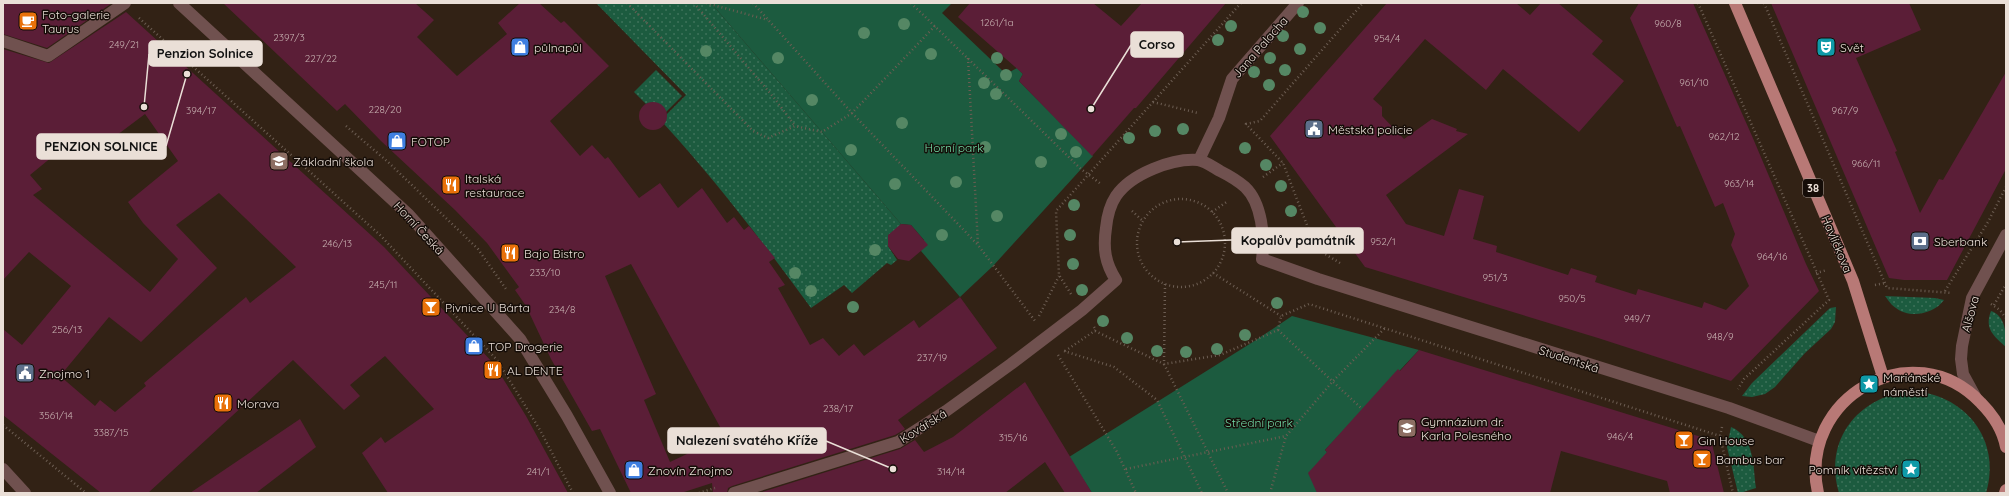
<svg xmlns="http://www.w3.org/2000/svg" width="2009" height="496" viewBox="0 0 2009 496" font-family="Quicksand,sans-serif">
	<defs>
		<pattern id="grass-dots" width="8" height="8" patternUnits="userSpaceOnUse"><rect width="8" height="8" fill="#1c5b3f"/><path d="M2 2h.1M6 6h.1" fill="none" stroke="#3d725a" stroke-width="1.8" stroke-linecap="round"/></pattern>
	</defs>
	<rect width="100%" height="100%" fill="#322215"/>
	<!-- grass -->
	<g fill="url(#grass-dots)">
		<path d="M596,3H711L901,224L888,246L897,260L891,265L887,263L852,293L844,285L811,308C765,245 717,182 664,124L667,114L686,95Z"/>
		<path d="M656,70L682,96L666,112C662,104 655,101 646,104L634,92Z"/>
		<path d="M1885,296L1935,298L1944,300C1934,314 1910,319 1896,308C1892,306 1888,300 1885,296Z"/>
		<path d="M1836,307L1835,322L1831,329L1805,353L1775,387L1765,394L1752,397L1742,396L1752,383L1830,308Z"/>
		<path d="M1991,311C2006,316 2006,334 2006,347C1994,336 1984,329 1991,311Z"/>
		<path d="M1910,391C1964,393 2002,439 1986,493H1839C1823,440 1858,397 1910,391Z"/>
		<path d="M1731,427C1755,437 1753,467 1756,488L1740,493H1738L1727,447Z"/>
	</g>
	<!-- park -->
	<g fill="#1c5b3f">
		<path d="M711,3H952L942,13L1006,74L1017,68L1023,74L1019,81L1093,156L993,266L960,297L921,251L924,240L911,225L901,224Z"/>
		<path d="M1292,316L1419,350L1325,450L1327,452L1317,493H1092L1069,457L1256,340Z"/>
	</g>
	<!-- building -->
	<g fill="#5b1e37" fill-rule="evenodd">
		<path d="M3,3H112L47,48L3,34Z"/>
		<path d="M223,3H415L434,20L417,37L457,76L507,34L498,23L520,3H539L561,23L564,21L609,66L550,121L580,156L592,145L605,159L608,157L639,198L660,183L678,208L702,188L727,223L734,217L744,230L749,226L775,258L769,262L785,285L778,288L810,345L823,338L839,356L854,344L864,356L914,320L919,328L960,297L997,348L898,420L905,429L895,435L732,486L728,488L727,493H713L712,483L681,493H631L600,429L592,431L551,359L526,306L515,290L519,287L487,243L455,210L381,141L345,104L337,111ZM631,264L725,436L670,462L644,400L656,394L605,276Z"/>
		<path d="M970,3H1093L1121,26L1142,3H1226L1136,108H1134L1092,156L1019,81L1023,74L958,17Z"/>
		<path d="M1387,3H1516L1530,15L1541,3H1558L1603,41L1592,54L1624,81L1579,132L1503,69L1486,90L1425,39L1373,99L1382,107V116L1404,139L1432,119L1457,129L1456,131L1468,134L1386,195L1406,224L1444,236L1459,189L1484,196L1473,239L1497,246L1496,252L1568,275L1571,268L1597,276L1595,282L1636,295L1638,289L1702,308L1704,302L1726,310L1749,286L1731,245L1735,234L1723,203L1715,207L1680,126L1677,127L1630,18L1639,3H1693L1752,136L1806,264L1819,291L1731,381L1598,338L1365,267L1270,136Z"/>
		<path d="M1771,3H1909L1921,30L1856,58L1897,151L1895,152L1920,213L1939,179L1943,180L2006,72V169L1947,280H1904L1889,278Z"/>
		<path d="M126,12L384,247L494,364L526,416L568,493H388L362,453L381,437L385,443L434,409L385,356L350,385L360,396L344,410L293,360L148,493H101L3,415V329L22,345L71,286L29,252L3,280V49L49,63ZM145,114L178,161L128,202L143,223L178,259L150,292L33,195L42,189L30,175L75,138L89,156ZM219,193L296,267L250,303L246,297L144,383L146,386L115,412L100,400L95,406L60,376L109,317L141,342L217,268L176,225Z"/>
		<circle cx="653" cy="116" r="14"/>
		<path d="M901,224L911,225L928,245L909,261L898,259L888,246V235Z"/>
		<path d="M1419,350L1711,440L1724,493H1670L1667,481L1561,451L1550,493H1317L1308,473L1327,452L1325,450L1398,369L1400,371Z"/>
		<path d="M1025,382L1092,493H1065L1045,462L1005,493H759L900,449L915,440L924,452L953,437Z"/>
		<path d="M300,419L316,447L256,493H190Z"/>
	</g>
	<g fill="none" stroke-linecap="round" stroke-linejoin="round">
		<!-- path -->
		<g stroke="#6d5e53" stroke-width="2.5" stroke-dasharray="1 3" stroke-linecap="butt">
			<path d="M627,3L753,131L768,138L795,126L822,132L852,113L935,26"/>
			<path d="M694,3L775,99L795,126"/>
			<path d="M706,3L768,20"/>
			<path d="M753,3L852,113L978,245L1035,321"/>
			<path d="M911,3L1081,169L1101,184"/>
			<path d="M1698,3L1829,300L1744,379L1738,389"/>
			<path d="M1764,3L1887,288L1952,293"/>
			<path d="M139,18L380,235L497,360L540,430L573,493"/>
			<path d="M968,58L978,245"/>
			<path d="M1153,102L1198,113"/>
			<path d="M346,126L388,162L478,249L506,289"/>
			<path d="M1263,177L1283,163"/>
			<circle cx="1181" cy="243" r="44"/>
			<path d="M1132,211L1143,221"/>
			<path d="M1212,212L1228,201"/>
			<path d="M1340,263L1325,254L1310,233L1283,163L1246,124L1260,121L1363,3"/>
			<path d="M1213,273L1281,316"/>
			<path d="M1816,273L1827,270"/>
			<path d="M1165,284L1164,364L1228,493"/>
			<path d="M1875,285L1885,283"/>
			<path d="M1945,291L1988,222L2006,187"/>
			<path d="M1071,294L1059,275L1056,211L1241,3"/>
			<path d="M1991,304L2000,310L2006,318"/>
			<path d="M1994,305L2006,284"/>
			<path d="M1039,316L1059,276"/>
			<path d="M1278,330L1362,409"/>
			<path d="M1095,331L1164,364L1220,355L1278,330L1281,316L1309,304L1720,436"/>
			<path d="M1064,351L1114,367L1157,400L1202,493"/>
			<path d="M1065,351L1096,330L1094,327"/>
			<path d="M1058,355L1117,452L1136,493"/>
			<path d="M3,425L86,493"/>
			<path d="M1722,427L1720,436L1733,493"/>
			<path d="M1126,469L1286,436"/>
			<path d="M699,493L715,488"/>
			<path d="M1270,493L1286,436L1333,381L1386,327"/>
		</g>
		<!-- street -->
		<g stroke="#70514f" stroke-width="12">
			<path d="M179,3L409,215L520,339L567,416L610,493"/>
			<path d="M3,41L48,56L125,3"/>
			<path d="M1199,160L1219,118L1232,79L1298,3"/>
			<path d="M1975,396L1963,374L1961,359L1962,346L1972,298L2006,235"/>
			<path d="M3,469L25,493"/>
			<path d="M734,493L898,442L946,411L1011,364L1082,310L1116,280C1105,263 1103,248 1106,228C1107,218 1110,205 1116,196C1131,174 1172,158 1198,160C1205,161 1213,167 1220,171C1228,175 1238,181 1245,187C1262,203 1265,238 1262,259L1318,279L1729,408L1819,441"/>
		</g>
		<!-- primary -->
		<g stroke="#b87976" stroke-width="12">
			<path d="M1735,3L1853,281L1883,377"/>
			<path d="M1818,493C1797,398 1913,331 1981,403C1993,415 2003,431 2006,447"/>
			<path d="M2005,493L2006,490"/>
		</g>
	</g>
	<!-- trees -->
	<g fill="#558764">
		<circle cx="1303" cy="12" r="6"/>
		<circle cx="904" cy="24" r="6"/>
		<circle cx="1231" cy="26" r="6"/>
		<circle cx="1320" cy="28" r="6"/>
		<circle cx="864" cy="33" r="6"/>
		<circle cx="1283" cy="36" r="6"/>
		<circle cx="1218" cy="40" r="6"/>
		<circle cx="1300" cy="49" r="6"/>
		<circle cx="706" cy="51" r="6"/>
		<circle cx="931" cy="54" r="6"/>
		<circle cx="778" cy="58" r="6"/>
		<circle cx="997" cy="58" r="6"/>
		<circle cx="1270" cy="58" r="6"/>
		<circle cx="1285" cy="70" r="6"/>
		<circle cx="1254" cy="72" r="6"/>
		<circle cx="1006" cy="75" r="6"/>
		<circle cx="984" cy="83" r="6"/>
		<circle cx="1269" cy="85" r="6"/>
		<circle cx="996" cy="94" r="6"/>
		<circle cx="812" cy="100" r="6"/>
		<circle cx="902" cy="123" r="6"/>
		<circle cx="1183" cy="129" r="6"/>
		<circle cx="1155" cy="131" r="6"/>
		<circle cx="1061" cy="134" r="6"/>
		<circle cx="1129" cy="138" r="6"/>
		<circle cx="985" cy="147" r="6"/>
		<circle cx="1245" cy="148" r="6"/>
		<circle cx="851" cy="150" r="6"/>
		<circle cx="1076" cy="152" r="6"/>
		<circle cx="1041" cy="162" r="6"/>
		<circle cx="1266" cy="165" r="6"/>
		<circle cx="956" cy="182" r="6"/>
		<circle cx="895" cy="184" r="6"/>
		<circle cx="1281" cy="186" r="6"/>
		<circle cx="1074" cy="205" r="6"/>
		<circle cx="1291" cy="211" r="6"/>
		<circle cx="997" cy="216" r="6"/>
		<circle cx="942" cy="235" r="6"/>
		<circle cx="1070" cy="235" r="6"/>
		<circle cx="875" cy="250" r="6"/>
		<circle cx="1073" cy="264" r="6"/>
		<circle cx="795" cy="273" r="6"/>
		<circle cx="1082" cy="290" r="6"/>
		<circle cx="811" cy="291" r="6"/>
		<circle cx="1277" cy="303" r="6"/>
		<circle cx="853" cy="307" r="6"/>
		<circle cx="1103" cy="321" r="6"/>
		<circle cx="1245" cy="335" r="6"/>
		<circle cx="1127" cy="338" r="6"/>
		<circle cx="1217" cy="349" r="6"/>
		<circle cx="1157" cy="351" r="6"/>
		<circle cx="1186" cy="352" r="6"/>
	</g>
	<!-- icons -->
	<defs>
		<symbol id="cafe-square" viewBox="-11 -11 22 22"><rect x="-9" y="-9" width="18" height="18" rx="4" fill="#e8710a" stroke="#150d08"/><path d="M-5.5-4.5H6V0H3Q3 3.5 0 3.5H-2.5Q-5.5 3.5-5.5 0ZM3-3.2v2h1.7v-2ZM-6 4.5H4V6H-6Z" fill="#fff"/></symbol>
		<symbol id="shop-square" viewBox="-11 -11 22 22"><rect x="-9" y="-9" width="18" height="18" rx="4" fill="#3f7fe0" stroke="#150d08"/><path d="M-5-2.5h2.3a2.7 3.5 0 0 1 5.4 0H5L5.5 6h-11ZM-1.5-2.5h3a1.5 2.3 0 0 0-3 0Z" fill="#fff"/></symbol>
		<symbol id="theatre-square" viewBox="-11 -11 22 22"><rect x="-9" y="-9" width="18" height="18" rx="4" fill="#0f9aa8" stroke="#150d08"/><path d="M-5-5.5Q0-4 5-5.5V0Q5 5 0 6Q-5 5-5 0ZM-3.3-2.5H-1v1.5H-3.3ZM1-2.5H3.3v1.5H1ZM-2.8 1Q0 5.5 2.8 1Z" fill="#fff"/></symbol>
		<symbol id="civic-square" viewBox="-11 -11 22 22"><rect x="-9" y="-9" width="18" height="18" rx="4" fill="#5c6f8a" stroke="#150d08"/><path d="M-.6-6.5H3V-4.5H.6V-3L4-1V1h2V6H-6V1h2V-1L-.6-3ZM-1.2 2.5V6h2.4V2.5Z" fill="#fff"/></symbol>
		<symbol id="school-square" viewBox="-11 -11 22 22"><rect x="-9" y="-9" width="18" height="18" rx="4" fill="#8d6e63" stroke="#150d08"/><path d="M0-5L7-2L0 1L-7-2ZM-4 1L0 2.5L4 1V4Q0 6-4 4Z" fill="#fff"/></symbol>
		<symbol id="restaurant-square" viewBox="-11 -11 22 22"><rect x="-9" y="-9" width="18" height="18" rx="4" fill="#e8710a" stroke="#150d08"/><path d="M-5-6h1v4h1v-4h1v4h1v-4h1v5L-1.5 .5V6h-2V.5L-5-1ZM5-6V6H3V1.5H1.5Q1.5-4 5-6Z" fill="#fff"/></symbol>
		<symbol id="bank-square" viewBox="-11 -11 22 22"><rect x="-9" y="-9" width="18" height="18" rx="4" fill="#5c6f8a" stroke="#150d08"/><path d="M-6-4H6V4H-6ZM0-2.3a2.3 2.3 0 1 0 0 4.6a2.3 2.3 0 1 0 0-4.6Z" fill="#fff"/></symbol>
		<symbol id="bar-square" viewBox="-11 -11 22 22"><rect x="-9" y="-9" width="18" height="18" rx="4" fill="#e8710a" stroke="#150d08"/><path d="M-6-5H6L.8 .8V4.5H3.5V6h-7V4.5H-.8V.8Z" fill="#fff"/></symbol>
		<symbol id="sight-square" viewBox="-11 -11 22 22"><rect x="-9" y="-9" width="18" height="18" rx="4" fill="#0f9aa8" stroke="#150d08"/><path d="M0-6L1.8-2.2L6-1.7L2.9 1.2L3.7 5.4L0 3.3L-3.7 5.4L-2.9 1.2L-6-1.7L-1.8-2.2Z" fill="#fff"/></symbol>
	</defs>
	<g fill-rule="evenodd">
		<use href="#cafe-square" x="17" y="10" width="22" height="22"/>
		<use href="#shop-square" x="509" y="36" width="22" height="22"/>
		<use href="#theatre-square" x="1815" y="36" width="22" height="22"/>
		<use href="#civic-square" x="1303" y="118" width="22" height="22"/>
		<use href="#shop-square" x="386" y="130" width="22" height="22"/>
		<use href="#school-square" x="268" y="150" width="22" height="22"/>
		<use href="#restaurant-square" x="440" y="174" width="22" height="22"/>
		<use href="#bank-square" x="1909" y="230" width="22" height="22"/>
		<use href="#restaurant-square" x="499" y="242" width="22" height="22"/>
		<use href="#bar-square" x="420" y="296" width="22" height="22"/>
		<use href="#shop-square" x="463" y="335" width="22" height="22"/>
		<use href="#restaurant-square" x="482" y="359" width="22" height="22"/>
		<use href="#civic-square" x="14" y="362" width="22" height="22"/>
		<use href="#sight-square" x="1858" y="373" width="22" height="22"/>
		<use href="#restaurant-square" x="212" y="392" width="22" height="22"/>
		<use href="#school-square" x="1396" y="417" width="22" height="22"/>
		<use href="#bar-square" x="1673" y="429" width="22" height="22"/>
		<use href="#bar-square" x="1691" y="448" width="22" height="22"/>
		<use href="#sight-square" x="1900" y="458" width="22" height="22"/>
		<use href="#shop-square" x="623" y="459" width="22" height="22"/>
	</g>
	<g text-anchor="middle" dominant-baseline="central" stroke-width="3" stroke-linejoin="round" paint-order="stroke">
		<!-- number labels -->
		<g font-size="10" fill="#c6afaf">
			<text x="997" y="22">1261/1a</text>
			<text x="1668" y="23">960/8</text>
			<text x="289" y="37">2397/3</text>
			<text x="1387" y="38">954/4</text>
			<text x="124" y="44">249/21</text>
			<text x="321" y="58">227/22</text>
			<text x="1694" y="82">961/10</text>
			<text x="385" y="109">228/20</text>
			<text x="201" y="110">394/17</text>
			<text x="1845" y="110">967/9</text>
			<text x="1724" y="136">962/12</text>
			<text x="1866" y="163">966/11</text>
			<text x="1739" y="183">963/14</text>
			<text x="1383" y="241">952/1</text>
			<text x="337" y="243">246/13</text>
			<text x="1772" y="256">964/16</text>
			<text x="545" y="272">233/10</text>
			<text x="1495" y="277">951/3</text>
			<text x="383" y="284">245/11</text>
			<text x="1572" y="298">950/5</text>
			<text x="562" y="309">234/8</text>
			<text x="1637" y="318">949/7</text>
			<text x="67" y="329">256/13</text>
			<text x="1720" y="336">948/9</text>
			<text x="932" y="357">237/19</text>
			<text x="838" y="408">238/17</text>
			<text x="56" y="415">3561/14</text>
			<text x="111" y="432">3387/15</text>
			<text x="1620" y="436">946/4</text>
			<text x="1013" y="437">315/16</text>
			<text x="538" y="471">241/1</text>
			<text x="951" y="471">314/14</text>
		</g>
		<!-- shield labels -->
		<rect fill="#150d08" stroke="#aaa099" stroke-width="1" x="1803" y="179" width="20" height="18" rx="3"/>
		<g font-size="11" font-weight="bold" fill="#eadfd7">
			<text x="1813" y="188">38</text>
		</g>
		<!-- poi labels -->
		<g font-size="12" fill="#eadfd7" stroke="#150d08" text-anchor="start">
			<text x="42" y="14">Foto-galerie<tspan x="42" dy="14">Taurus</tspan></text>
			<text x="534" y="47">půlnapůl</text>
			<text x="1840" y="47">Svět</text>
			<text x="1328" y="129">Městská policie</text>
			<text x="411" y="141">FOTOP</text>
			<text x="293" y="161">Základní škola</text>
			<text x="465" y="178">Italská<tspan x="465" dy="14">restaurace</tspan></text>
			<text x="1934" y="241">Sberbank</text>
			<text x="524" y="253">Bajo Bistro</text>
			<text x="445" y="307">Pivnice U Bárta</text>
			<text x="488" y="346">TOP Drogerie</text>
			<text x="507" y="370">AL DENTE</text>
			<text x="39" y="373">Znojmo 1</text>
			<text x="1883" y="377">Mariánské<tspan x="1883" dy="14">náměstí</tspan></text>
			<text x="237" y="403">Morava</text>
			<text x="1421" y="421">Gymnázium dr.<tspan x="1421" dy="14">Karla Polesného</tspan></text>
			<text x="1698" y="440">Gin House</text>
			<text x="1716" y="459">Bambus bar</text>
			<text x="1897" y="469" text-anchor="end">Pomník vítězství</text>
			<text x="648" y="470">Znovín Znojmo</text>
		</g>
		<!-- street labels -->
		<g font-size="12" fill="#eadfd7" stroke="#150d08">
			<text transform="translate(1260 47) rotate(-49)">Jana Palacha</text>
			<text transform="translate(419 228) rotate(47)">Horní Česká</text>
			<text transform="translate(1837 244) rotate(67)">Havlíčkova</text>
			<text transform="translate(1970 314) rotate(-75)">Alšova</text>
			<text transform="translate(1569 359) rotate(18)">Studentská</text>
			<text transform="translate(923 426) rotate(-32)">Kovářská</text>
		</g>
		<!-- park labels -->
		<g font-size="12" fill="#71d9a5" stroke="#150d08">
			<text x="954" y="147">Horní park</text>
			<text x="1259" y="422">Střední park</text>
		</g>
	</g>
	<!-- callouts -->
	<path fill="none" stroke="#eadfd7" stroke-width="1.5" d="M1091 109L1131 45M144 107L149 54M187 74L166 146M1177 242L1232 240M893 469L826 441"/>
	<g fill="#eadfd7" stroke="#150d08" stroke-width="1.5">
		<circle cx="1091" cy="109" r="4"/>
		<circle cx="144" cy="107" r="4"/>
		<circle cx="187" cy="74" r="4"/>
		<circle cx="1177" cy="242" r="4"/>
		<circle cx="893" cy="469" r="4"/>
	</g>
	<g fill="#eadfd7" stroke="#eadfd7" stroke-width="1.5">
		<rect x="1131" y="32" width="52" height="25" rx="4"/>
		<rect x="149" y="41" width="113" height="25" rx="4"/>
		<rect x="37" y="134" width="129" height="25" rx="4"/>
		<rect x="1232" y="228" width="131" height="25" rx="4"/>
		<rect x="668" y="428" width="158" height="25" rx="4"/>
	</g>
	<g font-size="13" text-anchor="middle" font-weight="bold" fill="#111">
		<text x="1157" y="49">Corso</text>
		<text x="205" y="58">Penzion Solnice</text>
		<text x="101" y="151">PENZION SOLNICE</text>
		<text x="1298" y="245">Kopalův památník</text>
		<text x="747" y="445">Nalezení svatého Kříže</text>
	</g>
	<!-- border -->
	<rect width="2009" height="496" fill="none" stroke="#eadfd7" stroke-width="8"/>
</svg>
